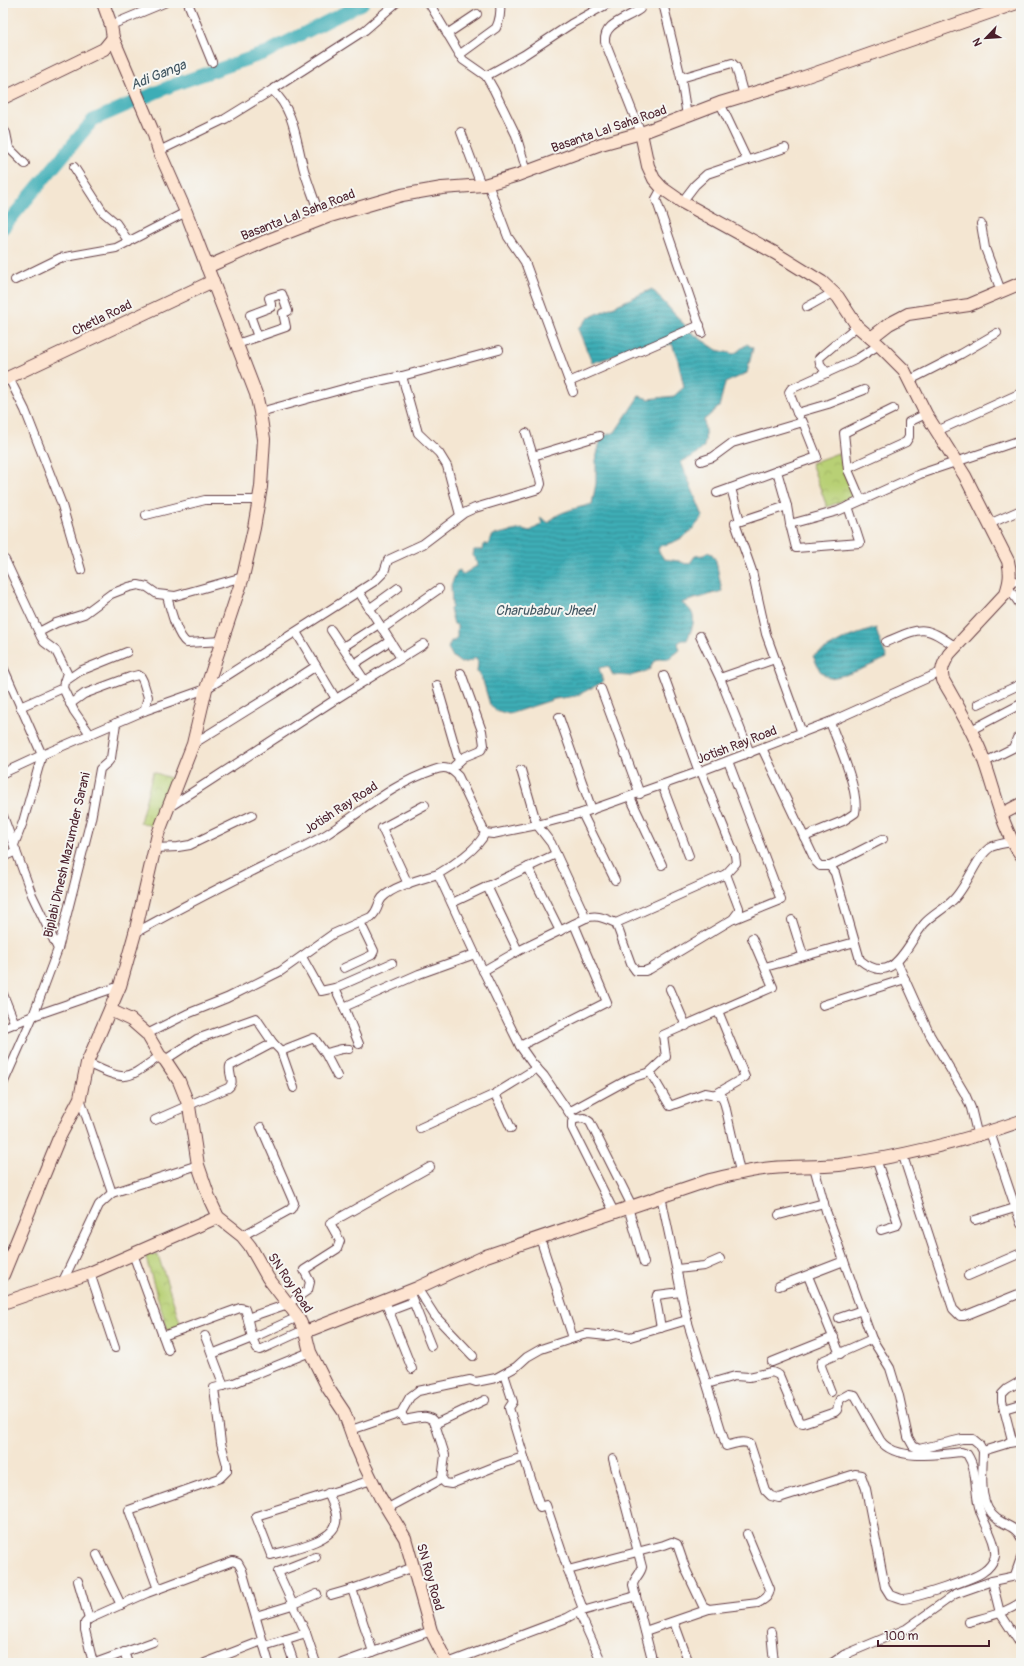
<svg xmlns="http://www.w3.org/2000/svg" width="1024" height="1666" viewBox="0 0 1024 1666" font-family="Pangolin,sans-serif">
	<defs>
		<pattern id="park-crowns" width="20" height="18" patternUnits="userSpaceOnUse"><rect width="20" height="18" fill="#b8d075"/><path d="M2 6a3 3 0 1 1 6 0M12 15a3 3 0 1 1 6 0" fill="none" stroke="#a0b265"/></pattern>
		<pattern id="water-rules" width="6" height="5" patternUnits="userSpaceOnUse"><rect width="6" height="5" fill="#3cadb6"/><path d="M0 2.5h6" fill="none" stroke="#348c94"/></pattern>
	</defs>
	<rect width="100%" height="100%" fill="#f6f6f2"/>
	<filter id="ink" filterUnits="userSpaceOnUse"><feTurbulence type="fractalNoise" baseFrequency=".025" numOctaves="2"/><feDisplacementMap in="SourceGraphic" scale="8" xChannelSelector="R" yChannelSelector="G"/><feConvolveMatrix kernelMatrix="1 2 1 2 8 2 1 2 1" color-interpolation-filters="sRGB"/></filter>
	<filter id="wash" filterUnits="userSpaceOnUse"><feTurbulence type="fractalNoise" baseFrequency=".012" numOctaves="4" result="noise"/><feDisplacementMap in="SourceGraphic" scale="16" xChannelSelector="R" yChannelSelector="G"/><feGaussianBlur stdDeviation="0.9" result="paint"/><feColorMatrix in="noise" values="0 0 0 0 0 0 0 0 0 0 0 0 0 0 0 0 0 1.4 0 .05"/><feComposite in="paint" operator="in"/></filter>
	<g filter="url(#wash)">
		<rect width="100%" height="100%" fill="#f4e6d2"/>
		<!-- park -->
		<g fill="url(#park-crowns)" stroke="#817850">
			<path d="M838,453L854,496L827,507L811,463Z"/>
			<path d="M153,772L176,780L162,830L140,822Z"/>
			<path d="M145,1255H158L182,1328L168,1332Z"/>
		</g>
		<!-- water -->
		<g fill="url(#water-rules)" stroke="#436670">
			<path d="M652,289L692,333L717,350L734,354L747,344L753,348L747,373L725,383L719,407L704,420C707,449 707,449 681,462L703,516C690,534 682,541 660,546L658,550L664,559L679,561L686,564L690,563L695,556L704,555L707,552L712,554L716,561L722,591L681,603C699,612 694,625 687,640H682L678,643L680,650L669,659H659L653,662L650,669L644,672L630,676L613,675L608,666L599,668L603,682L576,696L555,699L509,714L495,710L490,705L483,681L477,672L478,662L475,658L471,661L461,663L453,657L448,648L451,641H454L457,637V625L454,624L450,609L452,607L451,585L457,571L460,570L462,575L478,565L473,555L474,550H483L484,544H486L487,546L493,535L522,529L525,531H530L542,524L540,517L549,523C556,511 579,508 592,504L596,483V459L601,437L615,432L639,396L649,399L674,396L684,387L678,360L672,344L626,352L592,363L578,329L588,318Z"/>
			<path d="M876,628L878,636L887,658C869,666 849,676 829,678L820,671L813,656L846,638Z"/>
		</g>
		<g fill="none" stroke-linecap="round" stroke-linejoin="round">
			<!-- river -->
			<path stroke="#3cadb6" stroke-width="13" d="M3,228L93,120L173,85L265,53L363,3"/>
		</g>
	</g>
	<g filter="url(#ink)">
		<g fill="none" stroke-linecap="round" stroke-linejoin="round">
			<defs>
				<g id="street">
					<path d="M188,3L212,62"/>
					<path d="M429,3L463,60L486,76L494,90L516,135L527,172"/>
					<path d="M663,3L681,78L687,116"/>
					<path d="M111,25L164,3"/>
					<path d="M447,34L477,14"/>
					<path d="M459,55L496,28C500,20 501,12 500,3"/>
					<path d="M486,76L524,55L571,24L609,3"/>
					<path d="M681,78L732,63L736,67L744,96"/>
					<path d="M720,103L747,160"/>
					<path d="M3,129L6,133L9,148L25,164"/>
					<path d="M461,132L481,185"/>
					<path d="M641,133L605,42C603,23 627,19 640,9L641,3"/>
					<path d="M159,151L225,119L272,90"/>
					<path d="M74,167L103,212L116,223L129,242"/>
					<path d="M488,184L508,237L525,262L573,392"/>
					<path d="M662,188L656,199L702,333"/>
					<path d="M682,202L695,185L707,174L785,148"/>
					<path d="M321,220C316,203 309,187 304,170C296,142 295,110 272,90L365,30L396,3"/>
					<path d="M981,224L985,248L1001,291"/>
					<path d="M15,280L60,258L116,248L186,212"/>
					<path d="M807,307L834,292"/>
					<path d="M237,344L286,327L283,313L288,311L282,294L269,298L271,304V307L250,315L258,337"/>
					<path d="M827,373L820,364L819,358L857,326"/>
					<path d="M402,376L418,433L439,453L447,466L460,515"/>
					<path d="M9,378L25,410L61,502L81,570"/>
					<path d="M910,380L961,354L997,333"/>
					<path d="M569,382L700,325"/>
					<path d="M260,412L354,386L402,376L499,350"/>
					<path d="M797,413L789,392L791,389L857,359L879,345"/>
					<path d="M799,416L797,413L828,404L864,390"/>
					<path d="M937,431L1021,393"/>
					<path d="M533,456L599,436"/>
					<path d="M701,461L713,457L732,443L803,422L817,457L777,471L787,506L790,524L838,511L920,474L1021,440"/>
					<path d="M848,470L844,433L893,409"/>
					<path d="M717,493L731,488"/>
					<path d="M861,500L848,470L851,467L906,442L909,437V422L926,414"/>
					<path d="M787,506L735,523L752,571L766,634L802,733"/>
					<path d="M146,515L205,500H260"/>
					<path d="M740,521L731,488L777,471"/>
					<path d="M790,524L796,548L860,543L848,506"/>
					<path d="M989,524L1021,510"/>
					<path d="M5,560L41,637L44,642L56,651L67,673L64,682"/>
					<path d="M1010,582L1021,581"/>
					<path d="M1008,587L1021,606"/>
					<path d="M359,592L401,658"/>
					<path d="M167,596C170,608 177,637 187,643L222,641"/>
					<path d="M369,609L398,588"/>
					<path d="M382,629L439,589"/>
					<path d="M331,630L365,681"/>
					<path d="M39,632L56,623L84,614L111,594L129,587L138,585L147,587L157,594L175,596L243,577"/>
					<path d="M296,632L336,699"/>
					<path d="M700,636L720,678L750,753"/>
					<path d="M886,642C922,627 923,624 956,647"/>
					<path d="M343,647L379,624"/>
					<path d="M354,664L390,641"/>
					<path d="M3,667L42,755L23,822L14,845"/>
					<path d="M664,676L699,772"/>
					<path d="M720,678L775,659"/>
					<path d="M437,685L459,761"/>
					<path d="M63,688L74,711L90,734"/>
					<path d="M601,689L640,794"/>
					<path d="M70,704L84,694L130,677L138,675L141,677L143,681L148,697L144,711"/>
					<path d="M978,704L1021,684"/>
					<path d="M20,707L63,688L64,682L80,671L127,652"/>
					<path d="M559,717L592,810"/>
					<path d="M971,730L1021,704"/>
					<path d="M193,744L275,693L316,666"/>
					<path d="M762,748L816,862L820,866H830L835,873L860,960C894,988 906,945 924,924C932,915 943,910 952,901C967,888 976,856 991,847C997,844 1005,843 1012,842"/>
					<path d="M728,761L781,900L734,919"/>
					<path d="M985,762L1013,748L1017,738L1021,734"/>
					<path d="M451,769L464,757L481,750L484,745L482,731L461,673"/>
					<path d="M3,773L42,755L144,711L206,689L375,581L384,572L388,560L423,544L464,513L475,508L539,489L541,484L540,479L526,433"/>
					<path d="M662,785L689,856"/>
					<path d="M630,797L662,865"/>
					<path d="M168,808L336,699L424,644"/>
					<path d="M582,813L615,880"/>
					<path d="M3,816L32,895L58,949L33,1016L3,1084"/>
					<path d="M485,833C479,848 452,866 438,874L475,954L520,1046L532,1063L544,1076L572,1117L575,1119L584,1118L590,1122L632,1206"/>
					<path d="M804,837L843,821L855,813C860,792 838,743 830,722"/>
					<path d="M155,848L178,847L190,845L252,815"/>
					<path d="M3,857L16,851"/>
					<path d="M830,866L883,839"/>
					<path d="M528,867L560,931"/>
					<path d="M408,884L382,828L425,805"/>
					<path d="M487,886L518,951"/>
					<path d="M452,903L556,854"/>
					<path d="M586,918C598,914 605,919 616,923L726,874L736,863L735,855L701,771"/>
					<path d="M792,920L803,955"/>
					<path d="M616,923L631,964L636,971H645L650,969L733,919L739,911V908L726,874"/>
					<path d="M135,933C176,910 217,889 259,868C281,857 306,847 327,834C363,811 392,784 434,770C445,766 450,768 458,776L485,833L493,834L537,825L521,770"/>
					<path d="M58,949L91,819L100,769L108,762L111,758L116,723"/>
					<path d="M302,957L321,991L335,988L392,963"/>
					<path d="M897,962L930,1035L965,1094L971,1108L978,1137"/>
					<path d="M765,967L855,942"/>
					<path d="M344,968L372,955L374,951L360,922"/>
					<path d="M483,971L518,951L586,918L551,843L537,825L582,813L701,771L832,721L941,672"/>
					<path d="M335,988L344,1007"/>
					<path d="M670,989L686,1026"/>
					<path d="M3,994L15,1024"/>
					<path d="M823,1005L905,979"/>
					<path d="M3,1028L33,1016L120,986"/>
					<path d="M147,1034L187,1014L227,998L281,971L333,934L371,917C379,910 377,904 382,898C393,886 422,879 438,874"/>
					<path d="M359,1044L344,1007L419,974L475,954"/>
					<path d="M520,1046L607,1002L574,924"/>
					<path d="M281,1051L294,1088"/>
					<path d="M325,1053L337,1076"/>
					<path d="M165,1060L197,1039L256,1018L273,1043"/>
					<path d="M87,1063C128,1082 124,1081 160,1056"/>
					<path d="M650,1072L670,1106L705,1093L722,1096L725,1105L740,1172"/>
					<path d="M495,1094L511,1128"/>
					<path d="M714,1095L745,1077L718,1011"/>
					<path d="M80,1098L112,1193"/>
					<path d="M569,1112L631,1078L650,1072L666,1057L663,1035L773,987L752,938"/>
					<path d="M575,1119L572,1122V1128L614,1212"/>
					<path d="M155,1120L228,1088C236,1082 228,1075 230,1066L273,1043L281,1051L314,1038L325,1053C333,1053 340,1047 349,1049"/>
					<path d="M420,1128L495,1094L537,1068"/>
					<path d="M990,1132L1021,1224"/>
					<path d="M903,1156L953,1309L960,1316H964L1021,1293"/>
					<path d="M876,1159L898,1223L897,1225L881,1230"/>
					<path d="M814,1167L826,1211L872,1339L890,1368L894,1381L899,1396L908,1437L913,1446L919,1449L962,1439H973L979,1444L983,1451C983,1472 977,1505 997,1519C1006,1526 1017,1527 1021,1538"/>
					<path d="M661,1196L687,1320L726,1446C734,1444 742,1440 750,1444L765,1490L771,1496L779,1498L855,1474L861,1475L866,1489L885,1587L890,1595C894,1596 898,1598 902,1599C913,1599 974,1579 983,1572C988,1569 994,1562 995,1556C997,1541 982,1521 979,1507C974,1488 978,1471 967,1454L961,1452C938,1455 894,1461 880,1440L855,1395L849,1394L840,1399L837,1410L835,1412L803,1423L799,1422L779,1375L772,1372L749,1377L735,1376L707,1384"/>
					<path d="M628,1207L644,1263"/>
					<path d="M779,1215L824,1203"/>
					<path d="M975,1220L1015,1208"/>
					<path d="M242,1236L291,1209L294,1203L261,1127"/>
					<path d="M540,1238L573,1338"/>
					<path d="M133,1254L168,1350"/>
					<path d="M677,1269L704,1266L720,1259"/>
					<path d="M90,1273L115,1348"/>
					<path d="M808,1276L840,1354"/>
					<path d="M968,1276L1021,1253"/>
					<path d="M62,1283L99,1205L112,1193L198,1165"/>
					<path d="M779,1286L844,1261"/>
					<path d="M417,1288L435,1316L473,1356"/>
					<path d="M409,1291L431,1346"/>
					<path d="M385,1301L412,1369"/>
					<path d="M389,1311L413,1302"/>
					<path d="M247,1316L252,1338L257,1349L260,1350L304,1330"/>
					<path d="M839,1318L862,1310"/>
					<path d="M661,1328L656,1300L657,1295L681,1292"/>
					<path d="M163,1336L240,1308L245,1309L247,1316L250,1317L288,1304L308,1290L310,1282L304,1270L337,1249L340,1241L330,1223L430,1167"/>
					<path d="M205,1336L224,1386"/>
					<path d="M212,1354L252,1338L298,1317"/>
					<path d="M772,1362L834,1337"/>
					<path d="M504,1374L513,1402L509,1408L524,1457"/>
					<path d="M831,1392L821,1366L822,1361L872,1339"/>
					<path d="M1004,1409L1021,1404"/>
					<path d="M401,1413L405,1420C416,1418 430,1412 435,1424"/>
					<path d="M351,1430L401,1413L410,1397L418,1391L470,1380L476,1382L496,1378L516,1367L527,1357L541,1349L583,1335L588,1334L607,1336L616,1334L630,1337L687,1320"/>
					<path d="M1009,1443L1021,1441"/>
					<path d="M983,1451L1006,1444L1012,1440L1002,1401V1394L1007,1389L1021,1381"/>
					<path d="M613,1459L642,1567C641,1574 634,1578 633,1585L653,1663"/>
					<path d="M328,1493C332,1502 338,1513 336,1523C332,1542 288,1550 271,1555L256,1516L372,1480"/>
					<path d="M388,1508L442,1479"/>
					<path d="M97,1555L121,1605"/>
					<path d="M316,1557L278,1572L306,1633L316,1663"/>
					<path d="M568,1570L664,1545L672,1542L677,1544L686,1570L703,1606L709,1609L758,1603C765,1599 769,1597 770,1589L747,1534"/>
					<path d="M1015,1575L1021,1558"/>
					<path d="M78,1581L89,1619"/>
					<path d="M992,1581L1000,1613L1021,1645"/>
					<path d="M158,1589L129,1510L220,1478L227,1471V1465L221,1443L214,1388L234,1383L310,1352"/>
					<path d="M352,1589L373,1652"/>
					<path d="M331,1595L352,1589L414,1567"/>
					<path d="M579,1612L636,1596"/>
					<path d="M579,1612L602,1663"/>
					<path d="M256,1616L292,1605L317,1594"/>
					<path d="M674,1622L689,1663"/>
					<path d="M969,1622C986,1617 1006,1613 1021,1602"/>
					<path d="M645,1631L709,1609"/>
					<path d="M771,1632L774,1663"/>
					<path d="M286,1639L294,1663"/>
					<path d="M264,1646L306,1633"/>
					<path d="M124,1652L128,1663"/>
					<path d="M93,1663L85,1630V1623L89,1619L147,1593L233,1561L238,1563L242,1570L269,1663"/>
					<path d="M95,1663L153,1642"/>
					<path d="M205,1663L262,1641"/>
					<path d="M342,1663L431,1631"/>
					<path d="M448,1663L567,1618L583,1609L568,1570L546,1505L540,1507L524,1457L504,1463L451,1484L445,1483L442,1479L445,1455L435,1424L485,1400"/>
					<path d="M832,1663L844,1655"/>
					<path d="M847,1663L844,1655L906,1629L955,1594L992,1581L1021,1575"/>
				</g>
				<g id="secondary">
					<path d="M3,98L104,49L113,38"/>
					<path d="M641,133L648,166L654,179L662,188L682,202L775,253L822,282L838,297L857,326L879,345L904,370L926,414L965,476L1008,561C1011,573 1010,581 1006,593L949,654C944,663 940,669 943,680C956,703 970,726 980,750C994,784 1000,826 1021,855"/>
					<path d="M207,267L266,241L330,216L402,195L442,188L484,185L518,175L601,144L641,133L720,103L790,82L1017,3"/>
					<path d="M871,338L889,324L908,314L969,305L1021,283"/>
					<path d="M3,380L213,281"/>
					<path d="M1002,814L1021,804"/>
					<path d="M110,1010L131,1020L147,1034L160,1056L165,1060L179,1081L189,1106L198,1165L210,1200L218,1217L242,1236L250,1246L268,1278L298,1317L305,1332L310,1352L328,1388L344,1412L355,1443L364,1464L380,1497L405,1538L431,1631L447,1663"/>
					<path d="M3,1275L59,1138L80,1098L87,1063L120,986L135,933L158,834L193,744L206,689L243,577L254,528L261,487L264,439L260,412L256,394L186,212L159,151L153,132L113,38L111,25L103,3"/>
					<path d="M3,1303L90,1273L218,1217"/>
					<path d="M305,1332L417,1288L486,1256L710,1180C731,1175 751,1170 772,1168C794,1166 817,1167 839,1165C902,1157 961,1142 1021,1121"/>
				</g>
			</defs>
			<!-- street casing -->
			<use href="#street" stroke="#643d44" stroke-width="10"/>
			<!-- secondary casing -->
			<use href="#secondary" stroke="#643d44" stroke-width="14"/>
			<!-- street -->
			<use href="#street" stroke="#fff" stroke-width="8"/>
			<!-- secondary -->
			<use href="#secondary" stroke="#fde4d1" stroke-width="12"/>
		</g>
	</g>
	<g text-anchor="middle" dominant-baseline="central" stroke-width="4" stroke-linejoin="round" paint-order="stroke">
		<!-- street labels -->
		<g font-size="13" fill="#4a1f2b" stroke="#f6f6f2">
			<text transform="translate(609 129) rotate(-19)">Basanta Lal Saha Road</text>
			<text transform="translate(298 215) rotate(-21)">Basanta Lal Saha Road</text>
			<text transform="translate(102 318) rotate(-26)">Chetla Road</text>
			<text transform="translate(737 745) rotate(-21)">Jotish Ray Road</text>
			<text transform="translate(341 808) rotate(-33)">Jotish Ray Road</text>
			<text transform="translate(67 855) rotate(-77)">Biplabi Dinesh Mazumder Sarani</text>
			<text transform="translate(290 1283) rotate(56)">SN Roy Road</text>
			<text transform="translate(430 1577) rotate(74)">SN Roy Road</text>
		</g>
		<!-- water labels -->
		<g font-size="14" font-style="italic" fill="#445863" stroke="#f6f6f2">
			<text transform="translate(158 75) rotate(-22)">Adi Ganga</text>
			<text x="545" y="610">Charubabur Jheel</text>
		</g>
	</g>
	<!-- margin -->
	<rect width="1024" height="1666" fill="none" stroke="#f6f6f2" stroke-width="16"/>
	<!-- north arrow -->
	<g transform="translate(986 38) rotate(245)" stroke="#f6f6f2" stroke-width="3" paint-order="stroke">
	<path d="M0-3L7 15L0 10L-7 15Z" fill="#4a1f2b"/>
	<text y="-6" font-size="11" font-weight="bold" text-anchor="middle" fill="#4a1f2b">N</text>
	</g>
	<!-- scale -->
	<path d="M878 1640v6h111v-6" fill="none" stroke="#4a1f2b" stroke-width="2"/>
	<text x="884" y="1640" font-size="12" fill="#4a1f2b" stroke="#f6f6f2" stroke-width="3" paint-order="stroke">100 m</text>
</svg>
